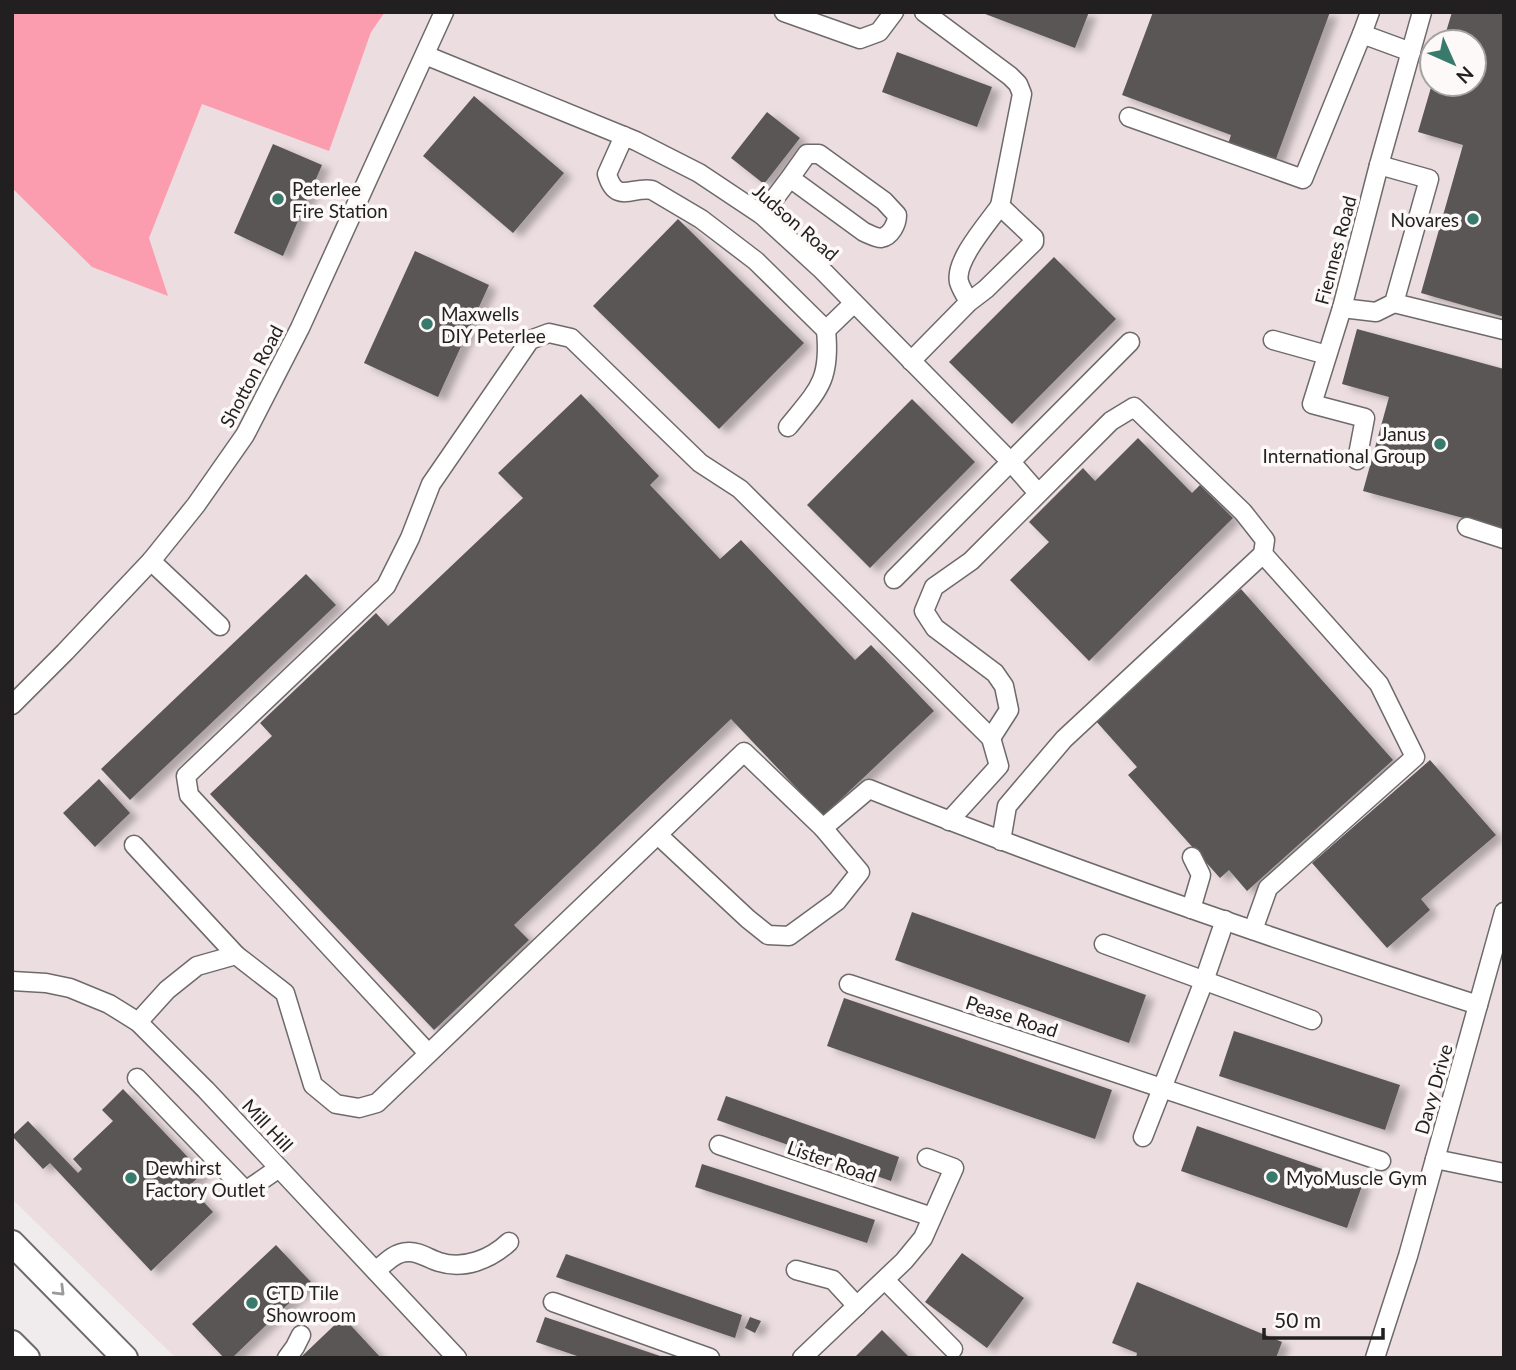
<svg xmlns="http://www.w3.org/2000/svg" width="1516" height="1370" viewBox="0 0 1516 1370" font-family="Lato,sans-serif">
	<defs>
		<filter id="shadow"><feDropShadow dx="8" dy="4.5" stdDeviation="3.5" flood-color="#0004"/></filter>
	</defs>
	<rect width="100%" height="100%" fill="#f0ebec"/>
	<!-- built -->
	<path fill="#ecdee0" fill-rule="evenodd" d="M12,12H1504V1358H176L12,1199ZM1432,42H1474V84H1432Z"/>
	<!-- forest -->
	<path fill="#fc9daf" d="M12,12H385L371,32L329,151L202,104L149,238L168,296L92,267L12,188Z"/>
	<!-- building -->
	<g fill="#5a5657" filter="url(#shadow)">
		<path d="M980,12H1089L1075,48Z"/>
		<path d="M1153,12H1330L1273,167L1226,150L1231,135L1122,95Z"/>
		<path d="M1452,12H1504V317L1421,293L1463,145L1418,132L1432,84H1474V42H1443Z"/>
		<path d="M897,52L992,87L977,127L882,92Z"/>
		<path d="M474,96L564,173L513,233L423,156Z"/>
		<path d="M767,112L800,138L764,184L731,158Z"/>
		<path d="M273,144L322,165L283,256L234,233Z"/>
		<path d="M678,219L804,343L719,429L593,306Z"/>
		<path d="M415,251L489,285L438,397L364,363Z"/>
		<path d="M1054,257L1116,319L1012,424L949,362Z"/>
		<path d="M1357,329L1504,369V529L1363,491L1389,397L1342,384Z"/>
		<path d="M581,394L659,476L650,485L720,559L741,540L855,660L871,645L934,711L823,816L731,719L514,925L529,940L434,1030L210,794L272,736L260,723L376,613L388,626L523,498L498,473Z"/>
		<path d="M912,399L975,462L870,568L807,505Z"/>
		<path d="M1138,438L1192,493L1200,485L1233,518L1089,661L1010,580L1049,542L1029,522L1083,468L1095,481Z"/>
		<path d="M306,574L336,605L130,800L101,769Z"/>
		<path d="M1241,589L1393,760L1247,891L1229,870L1220,878L1128,775L1137,767L1095,720Z"/>
		<path d="M1430,760L1496,835L1421,899L1430,910L1387,948L1312,863Z"/>
		<path d="M99,779L130,813L95,847L63,813Z"/>
		<path d="M912,912L1146,995L1129,1043L895,960Z"/>
		<path d="M844,998L1112,1090L1095,1139L827,1046Z"/>
		<path d="M1234,1031L1400,1085L1385,1130L1219,1076Z"/>
		<path d="M123,1089L203,1173L189,1186L213,1212L151,1271L50,1163L43,1169L12,1136L28,1121L78,1173L82,1169L73,1159L113,1121L102,1110Z"/>
		<path d="M726,1096L899,1157L891,1181L717,1120Z"/>
		<path d="M1197,1126L1363,1183L1347,1228L1181,1171Z"/>
		<path d="M702,1164L875,1220L867,1243L695,1187Z"/>
		<path d="M276,1245L311,1282L232,1358H224L192,1324Z"/>
		<path d="M962,1253L1024,1298L987,1348L925,1302Z"/>
		<path d="M566,1254L742,1315L735,1338L556,1277Z"/>
		<path d="M1137,1282L1282,1342L1276,1358H1136L1137,1353L1112,1343Z"/>
		<path d="M343,1317L381,1358H300Z"/>
		<path d="M545,1317L663,1357V1358H583L536,1342Z"/>
		<path d="M750,1317L761,1321L755,1333L745,1328Z"/>
		<path d="M882,1330L910,1358H854Z"/>
	</g>
	<g fill="none" stroke-linecap="round" stroke-linejoin="round">
		<defs>
			<g id="minor">
				<path d="M784,12L860,39L879,32L894,12"/>
				<path d="M924,12L1010,76L1018,84L1022,94L1000,206"/>
				<path d="M1362,34L1370,12"/>
				<path d="M425,55L636,141L699,173L762,215L820,268L1010,461L1038,493"/>
				<path d="M1129,117L1303,179L1362,34L1411,52"/>
				<path d="M624,136L607,174C616,205 632,186 652,190L701,219L756,261L826,330L854,303"/>
				<path d="M762,215L790,178L864,232C869,234 876,238 881,238C891,236 897,224 897,215L884,201L819,154H807L790,178"/>
				<path d="M1394,303L1504,330"/>
				<path d="M1342,308L1376,312L1394,303L1429,179L1379,165"/>
				<path d="M1273,340L1327,355"/>
				<path d="M911,361L969,302L986,289L1034,242V238L1000,206C988,223 954,261 959,282C961,289 966,296 969,302"/>
				<path d="M788,427C818,390 831,381 826,330"/>
				<path d="M1357,460L1365,418L1312,404L1342,308L1379,165L1422,12"/>
				<path d="M1467,527L1504,539"/>
				<path d="M151,561L220,626"/>
				<path d="M894,579L1130,342"/>
				<path d="M12,705L65,652L151,561L196,505L245,435L300,328L444,12"/>
				<path d="M991,738L1009,710L1004,686L995,673L935,628L924,611L934,587L971,561L1111,421L1134,407L1243,512L1265,540L1263,554"/>
				<path d="M658,835L748,919L768,935L789,936L837,901L860,872L823,828"/>
				<path d="M1001,841L1007,806L1064,739L1263,554L1379,684L1415,757L1268,888L1253,930"/>
				<path d="M134,845L236,955"/>
				<path d="M1191,909L1201,875L1192,857"/>
				<path d="M1104,944L1312,1020"/>
				<path d="M12,981L46,983L70,988L109,1004L138,1022L206,1090L457,1358"/>
				<path d="M849,984L1381,1161"/>
				<path d="M138,1022L167,990L197,966L236,955L285,993L313,1085L336,1104L359,1108L377,1103L744,752L823,828L869,789C1069,869 1273,939 1478,1005"/>
				<path d="M428,1053L189,795L186,776L386,586L410,538L431,484L530,340L549,333L571,338L700,463L740,489L991,738L999,766L949,821"/>
				<path d="M137,1078L243,1188H250L279,1168"/>
				<path d="M1143,1137L1204,981L1225,920"/>
				<path d="M719,1145L932,1217"/>
				<path d="M1435,1159L1504,1173"/>
				<path d="M796,1270L833,1280L857,1306"/>
				<path d="M376,1271C385,1263 395,1252 408,1252C418,1251 429,1259 439,1262C464,1270 491,1259 509,1242"/>
				<path d="M885,1280L953,1349"/>
				<path d="M553,1302L710,1358"/>
				<path d="M287,1358L295,1347L301,1335"/>
				<path d="M802,1358L904,1261L923,1238L954,1168L927,1158"/>
				<path d="M1375,1358L1408,1256L1504,912"/>
			</g>
			<g id="highway">
				<path d="M12,1243L125,1358"/>
				<path d="M12,1343L27,1358"/>
			</g>
		</defs>
		<!-- minor casing -->
		<use href="#minor" stroke="#6e6a6b" stroke-width="21"/>
		<!-- highway casing -->
		<use href="#highway" stroke="#6e6a6b" stroke-width="28"/>
		<!-- minor -->
		<use href="#minor" stroke="#fff" stroke-width="18"/>
		<!-- highway -->
		<use href="#highway" stroke="#fff" stroke-width="24"/>
	</g>
	<!-- one-way arrows -->
	<defs><path id="oneway-chevron" d="M-2-3.5L2.5 0L-2 3.5" fill="none" stroke-width="1.6" stroke-linecap="round" stroke-linejoin="round" transform="scale(1.75)"/></defs>
	<use stroke="#9b9a9a" href="#oneway-chevron" transform="translate(60 1291) rotate(45)"/>
	<!-- markers -->
	<g fill="#387b6d" stroke="#fef9f9" stroke-width="2.5">
		<circle cx="278" cy="199" r="7"/>
		<circle cx="1473" cy="219" r="7"/>
		<circle cx="427" cy="324" r="7"/>
		<circle cx="1440" cy="444" r="7"/>
		<circle cx="1272" cy="1177" r="7"/>
		<circle cx="131" cy="1178" r="7"/>
		<circle cx="252" cy="1303" r="7"/>
	</g>
	<g text-anchor="middle" dominant-baseline="central" stroke-width="7" stroke-linejoin="round" paint-order="stroke">
		<!-- poi labels -->
		<g font-size="19" fill="#211f1f" stroke="#fef9f9" text-anchor="start">
			<text x="292" y="188">Peterlee<tspan x="292" dy="22">Fire Station</tspan></text>
			<text x="1459" y="219" text-anchor="end">Novares</text>
			<text x="441" y="313">Maxwells<tspan x="441" dy="22">DIY Peterlee</tspan></text>
			<text x="1426" y="433" text-anchor="end">Janus<tspan x="1426" dy="22">International Group</tspan></text>
			<text x="145" y="1167">Dewhirst<tspan x="145" dy="22">Factory Outlet</tspan></text>
			<text x="1286" y="1177">MyoMuscle Gym</text>
			<text x="266" y="1292">CTD Tile<tspan x="266" dy="22">Showroom</tspan></text>
		</g>
		<!-- street labels -->
		<g font-size="19" fill="#211f1f" stroke="#fef9f9">
			<text transform="translate(796 222) rotate(41)">Judson Road</text>
			<text transform="translate(1335 250) rotate(-75)">Fiennes Road</text>
			<text transform="translate(251 376) rotate(-62)">Shotton Road</text>
			<text transform="translate(1012 1016) rotate(18)">Pease Road</text>
			<text transform="translate(1433 1089) rotate(-74)">Davy Drive</text>
			<text transform="translate(268 1125) rotate(47)">Mill Hill</text>
			<text transform="translate(832 1161) rotate(19)">Lister Road</text>
		</g>
	</g>
	<!-- border -->
	<rect width="1516" height="1370" fill="none" stroke="#211f1f" stroke-width="28"/>
	<!-- north arrow -->
	<g transform="translate(1453 63) rotate(135)"><circle r="33" fill="#fef9f9" stroke="#a6a2a2" stroke-width="2"/>
	<path d="M0-5L12 26L0 18L-12 26Z" fill="#387b6d"/>
	<text y="-10" font-size="19" font-weight="bold" text-anchor="middle" fill="#211f1f">N</text>
	</g>
	<!-- scale -->
	<path d="M1264 1328v10h119v-10" fill="none" stroke="#211f1f" stroke-width="3.5"/>
	<text x="1274" y="1328" font-size="21" fill="#211f1f" stroke="#fef9f9" stroke-width="5" paint-order="stroke">50 m</text>
</svg>
